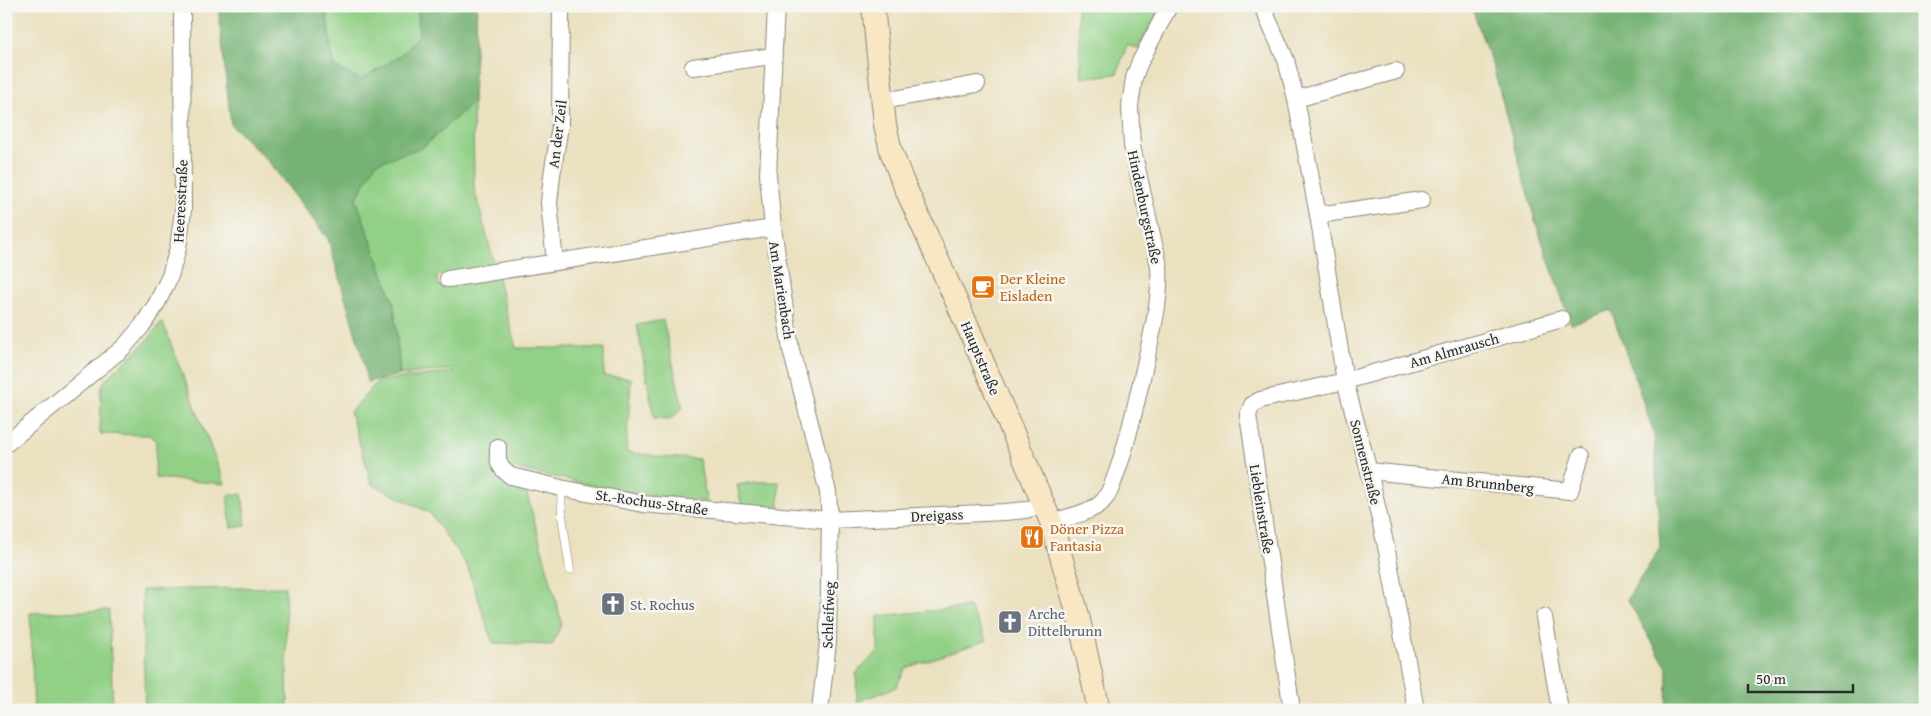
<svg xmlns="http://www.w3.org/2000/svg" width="1931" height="716" viewBox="0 0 1931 716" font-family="'Gentium Book Plus',serif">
	<rect width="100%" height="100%" fill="#f6f6f2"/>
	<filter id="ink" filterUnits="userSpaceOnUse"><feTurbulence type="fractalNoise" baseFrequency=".02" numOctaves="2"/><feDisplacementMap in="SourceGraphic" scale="10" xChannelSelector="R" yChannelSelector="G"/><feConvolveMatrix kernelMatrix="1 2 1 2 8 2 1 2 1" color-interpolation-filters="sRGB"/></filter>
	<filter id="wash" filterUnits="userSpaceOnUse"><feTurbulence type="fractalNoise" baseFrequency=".0096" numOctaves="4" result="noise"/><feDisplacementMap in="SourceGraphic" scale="20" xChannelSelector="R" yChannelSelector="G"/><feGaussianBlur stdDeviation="1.12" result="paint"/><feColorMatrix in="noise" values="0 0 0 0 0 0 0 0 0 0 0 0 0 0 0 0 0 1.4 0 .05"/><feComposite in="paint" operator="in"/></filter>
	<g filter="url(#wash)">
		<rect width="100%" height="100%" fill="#ebe1c0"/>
		<!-- green -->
		<g fill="#92d086" stroke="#5e7e58">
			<path d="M326,6H418L419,34L401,55L361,81L333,66Z"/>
			<path d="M1077,6H1161L1138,49L1127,45L1117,74L1081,78Z"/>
			<path d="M473,102L474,188L495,266L437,276L438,286L497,275L516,348H604V376L631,378L626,452L662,457L699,459L707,502L625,492L512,468L507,479L527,494L562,623L552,645L493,643L467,566L430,513L372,484L350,412L378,381L454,372L453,369L400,375L394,304L356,199L376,162L423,147Z"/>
			<path d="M663,320L683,408L670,419L654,418L637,325Z"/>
			<path d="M162,321L225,484L155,478L156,440L149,435L100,434L101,390L105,380L147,341Z"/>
			<path d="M757,482H779V510L742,507L737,485Z"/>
			<path d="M242,494L246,526L231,528L227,496Z"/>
			<path d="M285,587L288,710H145L142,590Z"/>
			<path d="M969,607L987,640L906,668L896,687L857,702L856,673L878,651V616Z"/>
			<path d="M109,610L113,710H34L30,613Z"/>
		</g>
		<!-- forest -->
		<g fill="#75b273" stroke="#506e4f">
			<path d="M218,6H325L333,66L361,80L401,55L419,34L418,6H477L473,102L423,147L376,163L356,199L394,304L400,375L367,382L363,359L328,239L269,162L231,125Z"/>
			<path d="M1471,6H1925V710H1666L1667,668L1627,599L1660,548L1654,433L1611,310L1571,324L1536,224L1493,67Z"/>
		</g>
	</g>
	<g filter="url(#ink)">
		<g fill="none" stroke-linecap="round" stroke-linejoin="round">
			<defs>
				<path id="lane" d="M561,488L562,516L570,570"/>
				<g id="street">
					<path d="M776,6L768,175L773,228L791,350L828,492L830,520L828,642L820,710"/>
					<path d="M1262,6L1286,60L1296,99L1318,215L1345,381L1369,471L1387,551L1416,710"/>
					<path d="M693,67L772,56"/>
					<path d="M1296,99L1396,71"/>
					<path d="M883,101L977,84"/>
					<path d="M1318,215L1422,200"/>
					<path d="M555,262L549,203L552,175L560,126L561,6"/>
					<path d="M448,279L773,228"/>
					<path d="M6,444L124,347L142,326L157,303L170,276L178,248L183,211L182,6"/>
					<path d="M498,447C497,462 499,468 511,476L561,488L643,504L830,520L1005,512L1026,510L1044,504"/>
					<path d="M1369,471L1570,491L1581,456"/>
					<path d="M1051,522C1065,518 1094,512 1103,501C1112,491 1115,476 1120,463C1131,429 1138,395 1146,360C1153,329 1161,298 1159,266L1132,146L1130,106L1134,78L1139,64L1169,6"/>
					<path d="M1544,617L1560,710"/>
					<path d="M1292,710L1248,415L1252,405L1260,400L1345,381L1562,319"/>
				</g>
				<path id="secondary" d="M873,6L885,125L891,151L902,180L971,334L1051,522L1078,615L1099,710"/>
			</defs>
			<!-- lane casing -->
			<use href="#lane" stroke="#8b8676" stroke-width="9"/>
			<!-- street casing -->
			<use href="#street" stroke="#8b8676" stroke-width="18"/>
			<!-- secondary casing -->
			<use href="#secondary" stroke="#8b8676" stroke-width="24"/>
			<!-- lane -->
			<use href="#lane" stroke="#fff" stroke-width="8"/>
			<!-- street -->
			<use href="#street" stroke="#fff" stroke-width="16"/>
			<!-- secondary -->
			<use href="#secondary" stroke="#f9e7c3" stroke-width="22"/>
		</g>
	</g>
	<!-- icons -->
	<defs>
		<symbol id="cafe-square" viewBox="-11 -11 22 22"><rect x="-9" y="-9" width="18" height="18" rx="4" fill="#e8710a" stroke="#f6f6f2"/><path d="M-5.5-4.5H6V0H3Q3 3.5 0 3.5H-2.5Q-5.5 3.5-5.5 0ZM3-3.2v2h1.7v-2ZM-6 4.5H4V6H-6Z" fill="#fff"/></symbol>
		<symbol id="restaurant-square" viewBox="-11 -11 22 22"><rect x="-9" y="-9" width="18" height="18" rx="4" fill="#e8710a" stroke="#f6f6f2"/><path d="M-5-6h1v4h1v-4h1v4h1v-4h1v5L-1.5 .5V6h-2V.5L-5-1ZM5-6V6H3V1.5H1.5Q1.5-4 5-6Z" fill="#fff"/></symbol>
		<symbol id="church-square" viewBox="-11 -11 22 22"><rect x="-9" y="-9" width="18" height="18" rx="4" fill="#6b7280" stroke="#f6f6f2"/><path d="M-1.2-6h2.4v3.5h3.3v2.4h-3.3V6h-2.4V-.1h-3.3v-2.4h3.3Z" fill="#fff"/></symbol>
	</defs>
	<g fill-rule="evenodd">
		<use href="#cafe-square" x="969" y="273" width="28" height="28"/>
		<use href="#restaurant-square" x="1018" y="523" width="28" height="28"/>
		<use href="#church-square" x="599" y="590" width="28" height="28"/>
		<use href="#church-square" x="996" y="608" width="28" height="28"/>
	</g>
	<g text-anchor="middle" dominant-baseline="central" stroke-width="5" stroke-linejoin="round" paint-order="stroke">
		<!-- street labels -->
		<g font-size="15" fill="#2b2b2b" stroke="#f6f6f2">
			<text transform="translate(557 134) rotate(-83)">An der Zeil</text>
			<text transform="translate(180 201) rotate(-87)">Heeresstraße</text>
			<text transform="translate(1145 207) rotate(78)">Hindenburgstraße</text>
			<text transform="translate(782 290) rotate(81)">Am Marienbach</text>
			<text transform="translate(1454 350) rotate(-16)">Am Almrausch</text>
			<text transform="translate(981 358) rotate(67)">Hauptstraße</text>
			<text transform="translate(1366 462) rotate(76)">Sonnenstraße</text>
			<text transform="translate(1488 483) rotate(6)">Am Brunnberg</text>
			<text transform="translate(652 502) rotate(8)">St.-Rochus-Straße</text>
			<text transform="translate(1262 509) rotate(81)">Liebleinstraße</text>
			<text transform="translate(937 515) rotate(-3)">Dreigass</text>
			<text transform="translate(828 615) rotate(-88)">Schleifweg</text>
		</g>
		<!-- food labels -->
		<g font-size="15" fill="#c56008" stroke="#f6f6f2" text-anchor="start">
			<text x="1000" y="278">Der Kleine<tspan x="1000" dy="17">Eisladen</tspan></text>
			<text x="1050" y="528">Döner Pizza<tspan x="1050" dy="17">Fantasia</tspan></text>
		</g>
		<!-- worship labels -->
		<g font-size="15" fill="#5b616d" stroke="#f6f6f2" text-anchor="start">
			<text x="630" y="604">St. Rochus</text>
			<text x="1028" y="613">Arche<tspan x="1028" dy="17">Dittelbrunn</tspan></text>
		</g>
	</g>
	<!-- margin -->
	<rect width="1931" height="716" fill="none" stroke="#f6f6f2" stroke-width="25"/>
	<!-- scale -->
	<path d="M1748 684v8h105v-8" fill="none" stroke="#2b2b2b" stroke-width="2.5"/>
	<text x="1756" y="684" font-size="15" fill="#2b2b2b" stroke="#f6f6f2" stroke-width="4" paint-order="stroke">50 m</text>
</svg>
